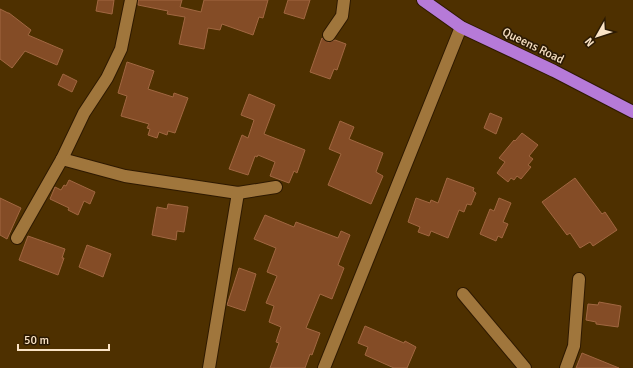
<svg xmlns="http://www.w3.org/2000/svg" width="633" height="368" viewBox="0 0 633 368" font-family="Signika,sans-serif">
	<rect width="100%" height="100%" fill="#4e3000"/>
	<!-- building -->
	<g fill="#844c26" stroke="#a16741">
		<path d="M98,0H114L112,14L96,11Z"/>
		<path d="M138,0H182L180,7L201,12L204,0H268L263,18L259,17L253,35L222,24L220,30L208,28L204,49L179,44L185,17L167,14L168,11L138,5Z"/>
		<path d="M288,0H310L304,19L284,13Z"/>
		<path d="M0,9L8,13H9L31,30L28,35L63,50L57,65L25,51L12,68L0,59Z"/>
		<path d="M322,38L328,42L335,40L346,44L337,70L334,69L330,79L310,72Z"/>
		<path d="M127,62L154,71L148,89L173,97L174,93L188,98L175,133L168,131L167,135L159,132L157,138L148,135L150,129L147,128L149,124L121,116L127,96L118,93Z"/>
		<path d="M63,74L77,81L72,92L58,85Z"/>
		<path d="M249,94L275,105L264,134L305,150L297,173L294,171L289,183L270,176L275,162L258,155L257,157L255,156L248,175L229,169L242,135L248,138L254,120L241,115Z"/>
		<path d="M490,113L502,118L496,134L484,128Z"/>
		<path d="M340,121L354,127L349,139L383,153L376,172L383,176L371,204L328,185L341,154L329,149Z"/>
		<path d="M522,133L538,145L529,156L533,159L528,165L531,167L521,179L517,176L514,180L511,178L508,182L497,173L505,162L499,158L514,140L515,141Z"/>
		<path d="M447,178L474,188L473,191L476,193L471,205L467,204L464,212L459,210L448,238L431,231L429,236L418,232L420,227L408,222L416,198L430,203L431,200L438,203Z"/>
		<path d="M575,178L602,214L605,212L617,230L593,246L590,242L580,248L570,233L567,235L542,202Z"/>
		<path d="M69,180L95,192L90,204L84,201L78,215L68,210L69,208L50,199L55,187L61,190L64,185L66,186Z"/>
		<path d="M0,198L21,208L7,239L0,235Z"/>
		<path d="M499,198L511,203L503,222L508,224L502,238L498,236L496,241L480,234L490,209L494,211Z"/>
		<path d="M168,204L188,207L184,232L177,231L176,240L152,235L157,207L167,209Z"/>
		<path d="M265,215L294,227L296,222L338,238L341,231L350,235L338,265L344,268L332,299L320,294L306,328L320,333L312,355L310,354L305,368H270L279,343L276,342L281,327L269,322L274,306L266,303L277,276L267,272L276,248L254,239Z"/>
		<path d="M28,236L65,249L62,258H64L58,275L19,260Z"/>
		<path d="M87,245L111,254L103,277L79,267Z"/>
		<path d="M239,268L256,274L245,311L227,305Z"/>
		<path d="M599,302L621,306L618,327L596,324V322L586,320L588,304L598,305Z"/>
		<path d="M365,326L404,343L405,341L416,347L407,368H394L365,355L368,347L358,343Z"/>
		<path d="M582,353L619,368H576Z"/>
	</g>
	<g fill="none" stroke-linecap="round" stroke-linejoin="round">
		<defs>
			<g id="minor">
				<path d="M329,35L342,16L344,0"/>
				<path d="M62,159L125,176L238,193L276,187"/>
				<path d="M17,238L62,159L84,113L107,78L121,49L131,0"/>
				<path d="M463,294L525,368"/>
				<path d="M209,368L238,193"/>
				<path d="M324,368L461,27"/>
				<path d="M566,368L574,346L579,279"/>
			</g>
			<path id="highway" d="M423,0L461,27L554,71L633,112"/>
		</defs>
		<!-- minor casing -->
		<use href="#minor" stroke="#2e1900" stroke-width="14"/>
		<!-- highway casing -->
		<use href="#highway" stroke="#2e1900" stroke-width="14"/>
		<!-- minor -->
		<use href="#minor" stroke="#a0763c" stroke-width="12"/>
		<!-- highway -->
		<use href="#highway" stroke="#b67ad8" stroke-width="12"/>
	</g>
	<g text-anchor="middle" dominant-baseline="central" stroke-width="3.5" stroke-linejoin="round" paint-order="stroke">
		<!-- street labels -->
		<g font-size="12" fill="#fae3c6" stroke="#2c1a03">
			<text transform="translate(533 46) rotate(26)">Queens Road</text>
		</g>
	</g>
	<!-- north arrow -->
	<g transform="translate(597 36) rotate(231)" stroke="#2c1a03" stroke-width="3" paint-order="stroke">
	<path d="M0-3L7 15L0 10L-7 15Z" fill="#fae3c6"/>
	<text y="-6" font-size="11" font-weight="bold" text-anchor="middle" fill="#fae3c6">N</text>
	</g>
	<!-- scale -->
	<path d="M18 344v6h91v-6" fill="none" stroke="#fae3c6" stroke-width="2"/>
	<text x="24" y="344" font-size="12" fill="#fae3c6" stroke="#2c1a03" stroke-width="3" paint-order="stroke">50 m</text>
</svg>
